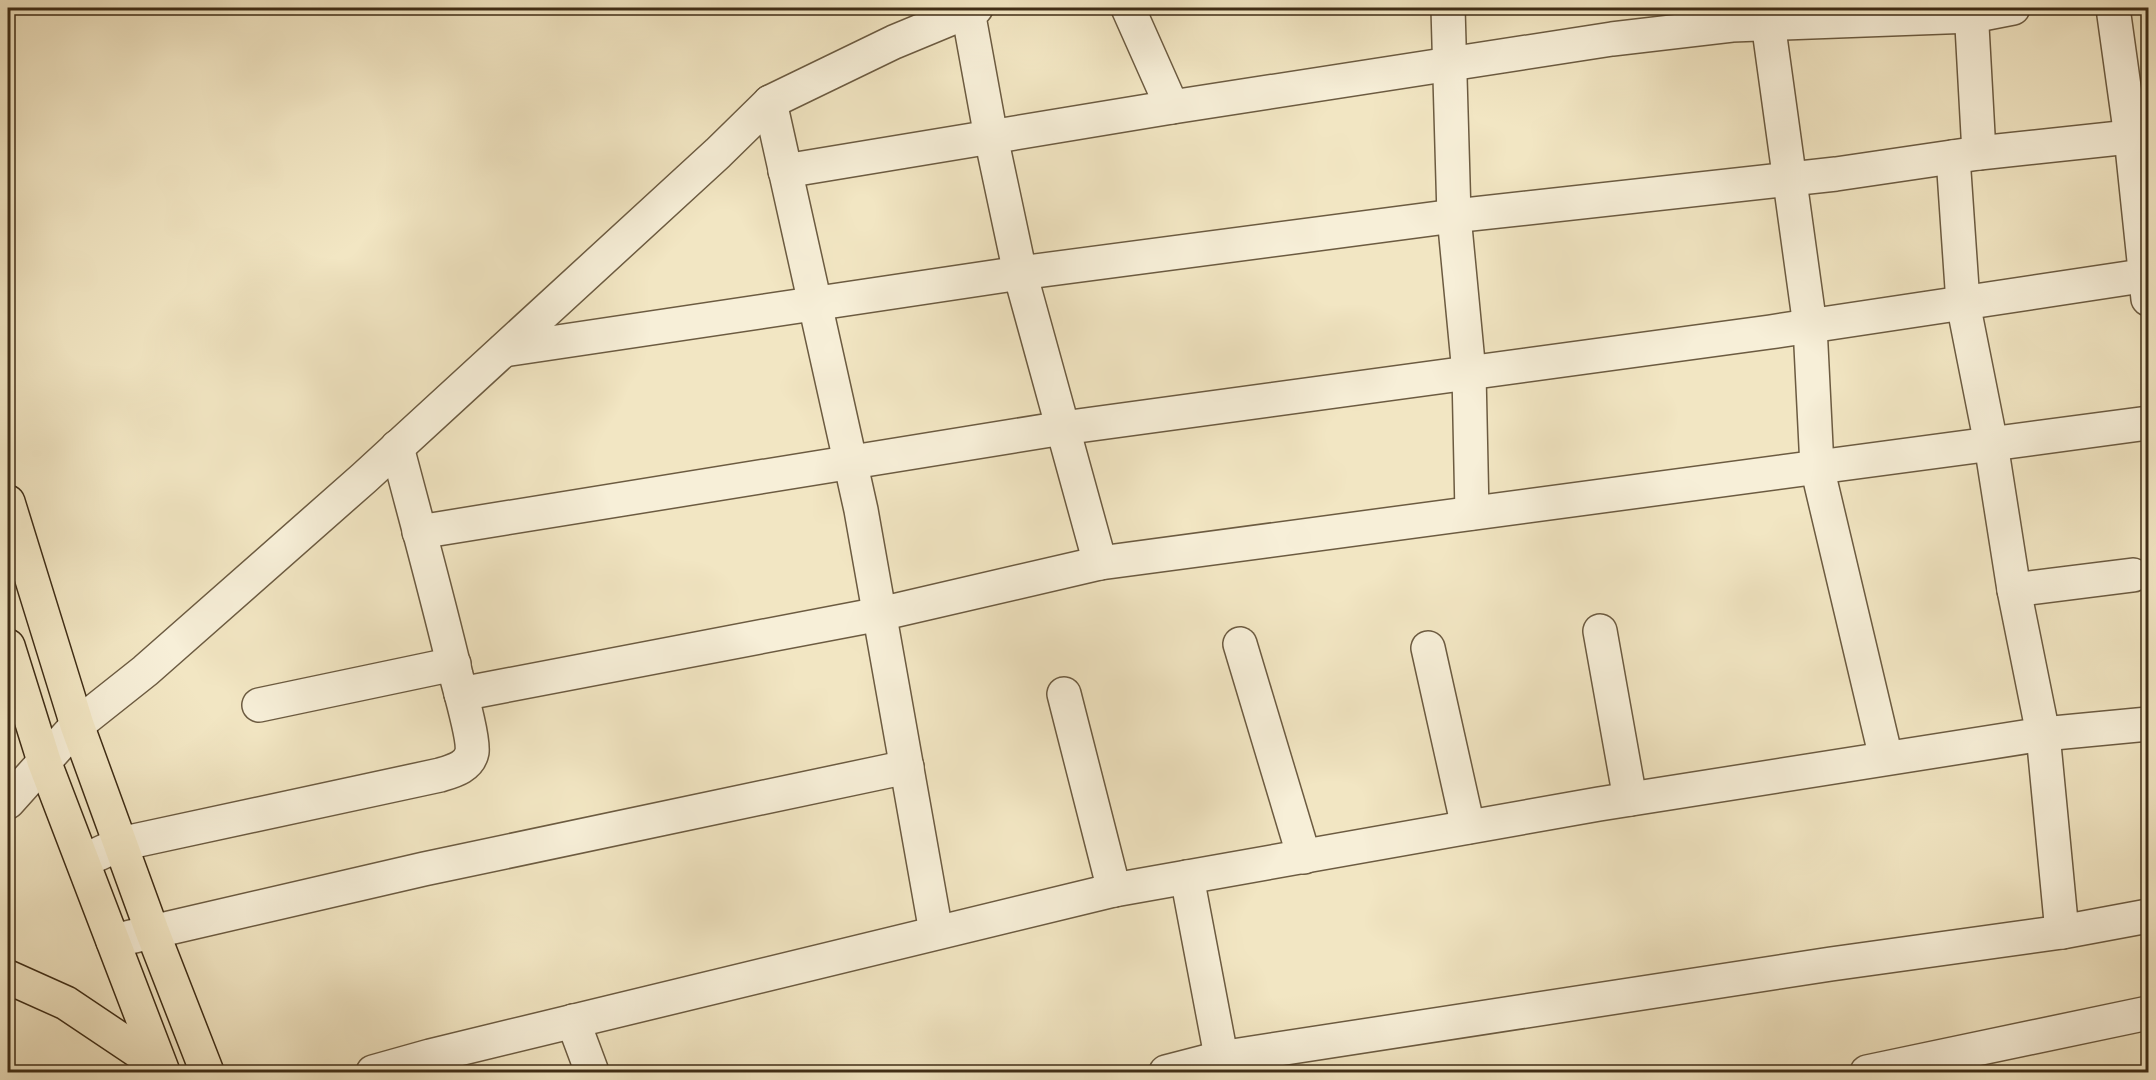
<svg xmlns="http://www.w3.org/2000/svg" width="2156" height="1080" viewBox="0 0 2156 1080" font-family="'IM FELL Great Primer',serif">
	<rect width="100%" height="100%" fill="#f2e6c3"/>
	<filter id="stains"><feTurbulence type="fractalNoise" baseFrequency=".00333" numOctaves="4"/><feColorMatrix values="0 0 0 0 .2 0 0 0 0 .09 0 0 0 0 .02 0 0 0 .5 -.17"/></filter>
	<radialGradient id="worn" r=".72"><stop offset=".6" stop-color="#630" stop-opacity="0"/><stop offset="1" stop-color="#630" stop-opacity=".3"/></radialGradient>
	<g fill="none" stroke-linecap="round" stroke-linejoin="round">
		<defs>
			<g id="minor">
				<path d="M1128,8L1172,107"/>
				<path d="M1448,8L1454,216L1469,373L1472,513"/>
				<path d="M1766,8L1810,326L1817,467L1886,758"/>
				<path d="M1971,8L1979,153"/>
				<path d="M2113,8L2131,137L2148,299"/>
				<path d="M968,11L991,137L1020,273L1100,563"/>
				<path d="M770,102L861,510L936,932"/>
				<path d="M1953,157L1963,303L1991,444L2014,590L2043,734L2062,932"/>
				<path d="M785,171L1172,107L1612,39L1732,25L1972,16L2013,8"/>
				<path d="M504,350L1020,273L1454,216L1836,174L1979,153L2148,135"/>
				<path d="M419,532L1063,428L1770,332L2148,275"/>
				<path d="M2014,590L2133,575"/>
				<path d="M1600,631L1630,799"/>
				<path d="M1240,644L1304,857"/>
				<path d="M1428,648L1468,827"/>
				<path d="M461,694L880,614L1100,563L2148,423"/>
				<path d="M1064,694L1114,890"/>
				<path d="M259,705L454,664"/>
				<path d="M8,802L77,725L145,671L364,478L718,153L770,102L894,42L976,8"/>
				<path d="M83,861L120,844L440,775C453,771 469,767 472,752C474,739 460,690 456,675C438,599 417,523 397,447"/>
				<path d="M1187,877L1224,1072"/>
				<path d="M113,941L424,869L907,767"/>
				<path d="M573,1021L592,1072"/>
				<path d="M373,1072L430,1056L1114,890L1599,804L2043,734L2148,724"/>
				<path d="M1166,1072L1220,1058L1831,964L2062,932L2148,916"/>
				<path d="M1867,1072L2148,1013"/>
			</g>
			<g id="major">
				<path d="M8,502L77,725L152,931L207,1072"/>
				<path d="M8,646L44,761L163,1072"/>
			</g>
			<path id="highway" d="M8,977L66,1003L160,1066"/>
		</defs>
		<!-- minor casing -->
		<use href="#minor" stroke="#6c5b41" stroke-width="36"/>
		<!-- major casing -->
		<use href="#major" stroke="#3f2d16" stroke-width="36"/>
		<!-- highway casing -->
		<use href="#highway" stroke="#3f2d16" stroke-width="36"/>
		<!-- minor -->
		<use href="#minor" stroke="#f7efd8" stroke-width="33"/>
		<!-- major -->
		<use href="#major" stroke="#f2e6c3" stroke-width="33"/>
		<!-- highway -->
		<use href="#highway" stroke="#f2e6c3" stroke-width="33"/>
	</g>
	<!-- margin -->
	<rect width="2156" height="1080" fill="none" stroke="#f2e6c3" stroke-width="30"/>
	<rect x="9" y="9" width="2138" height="1062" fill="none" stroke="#3f2d16" stroke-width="3"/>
	<rect x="15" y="15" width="2126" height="1050" fill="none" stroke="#3f2d16" stroke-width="1.5"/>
	<rect width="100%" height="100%" filter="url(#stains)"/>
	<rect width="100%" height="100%" fill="url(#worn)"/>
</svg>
